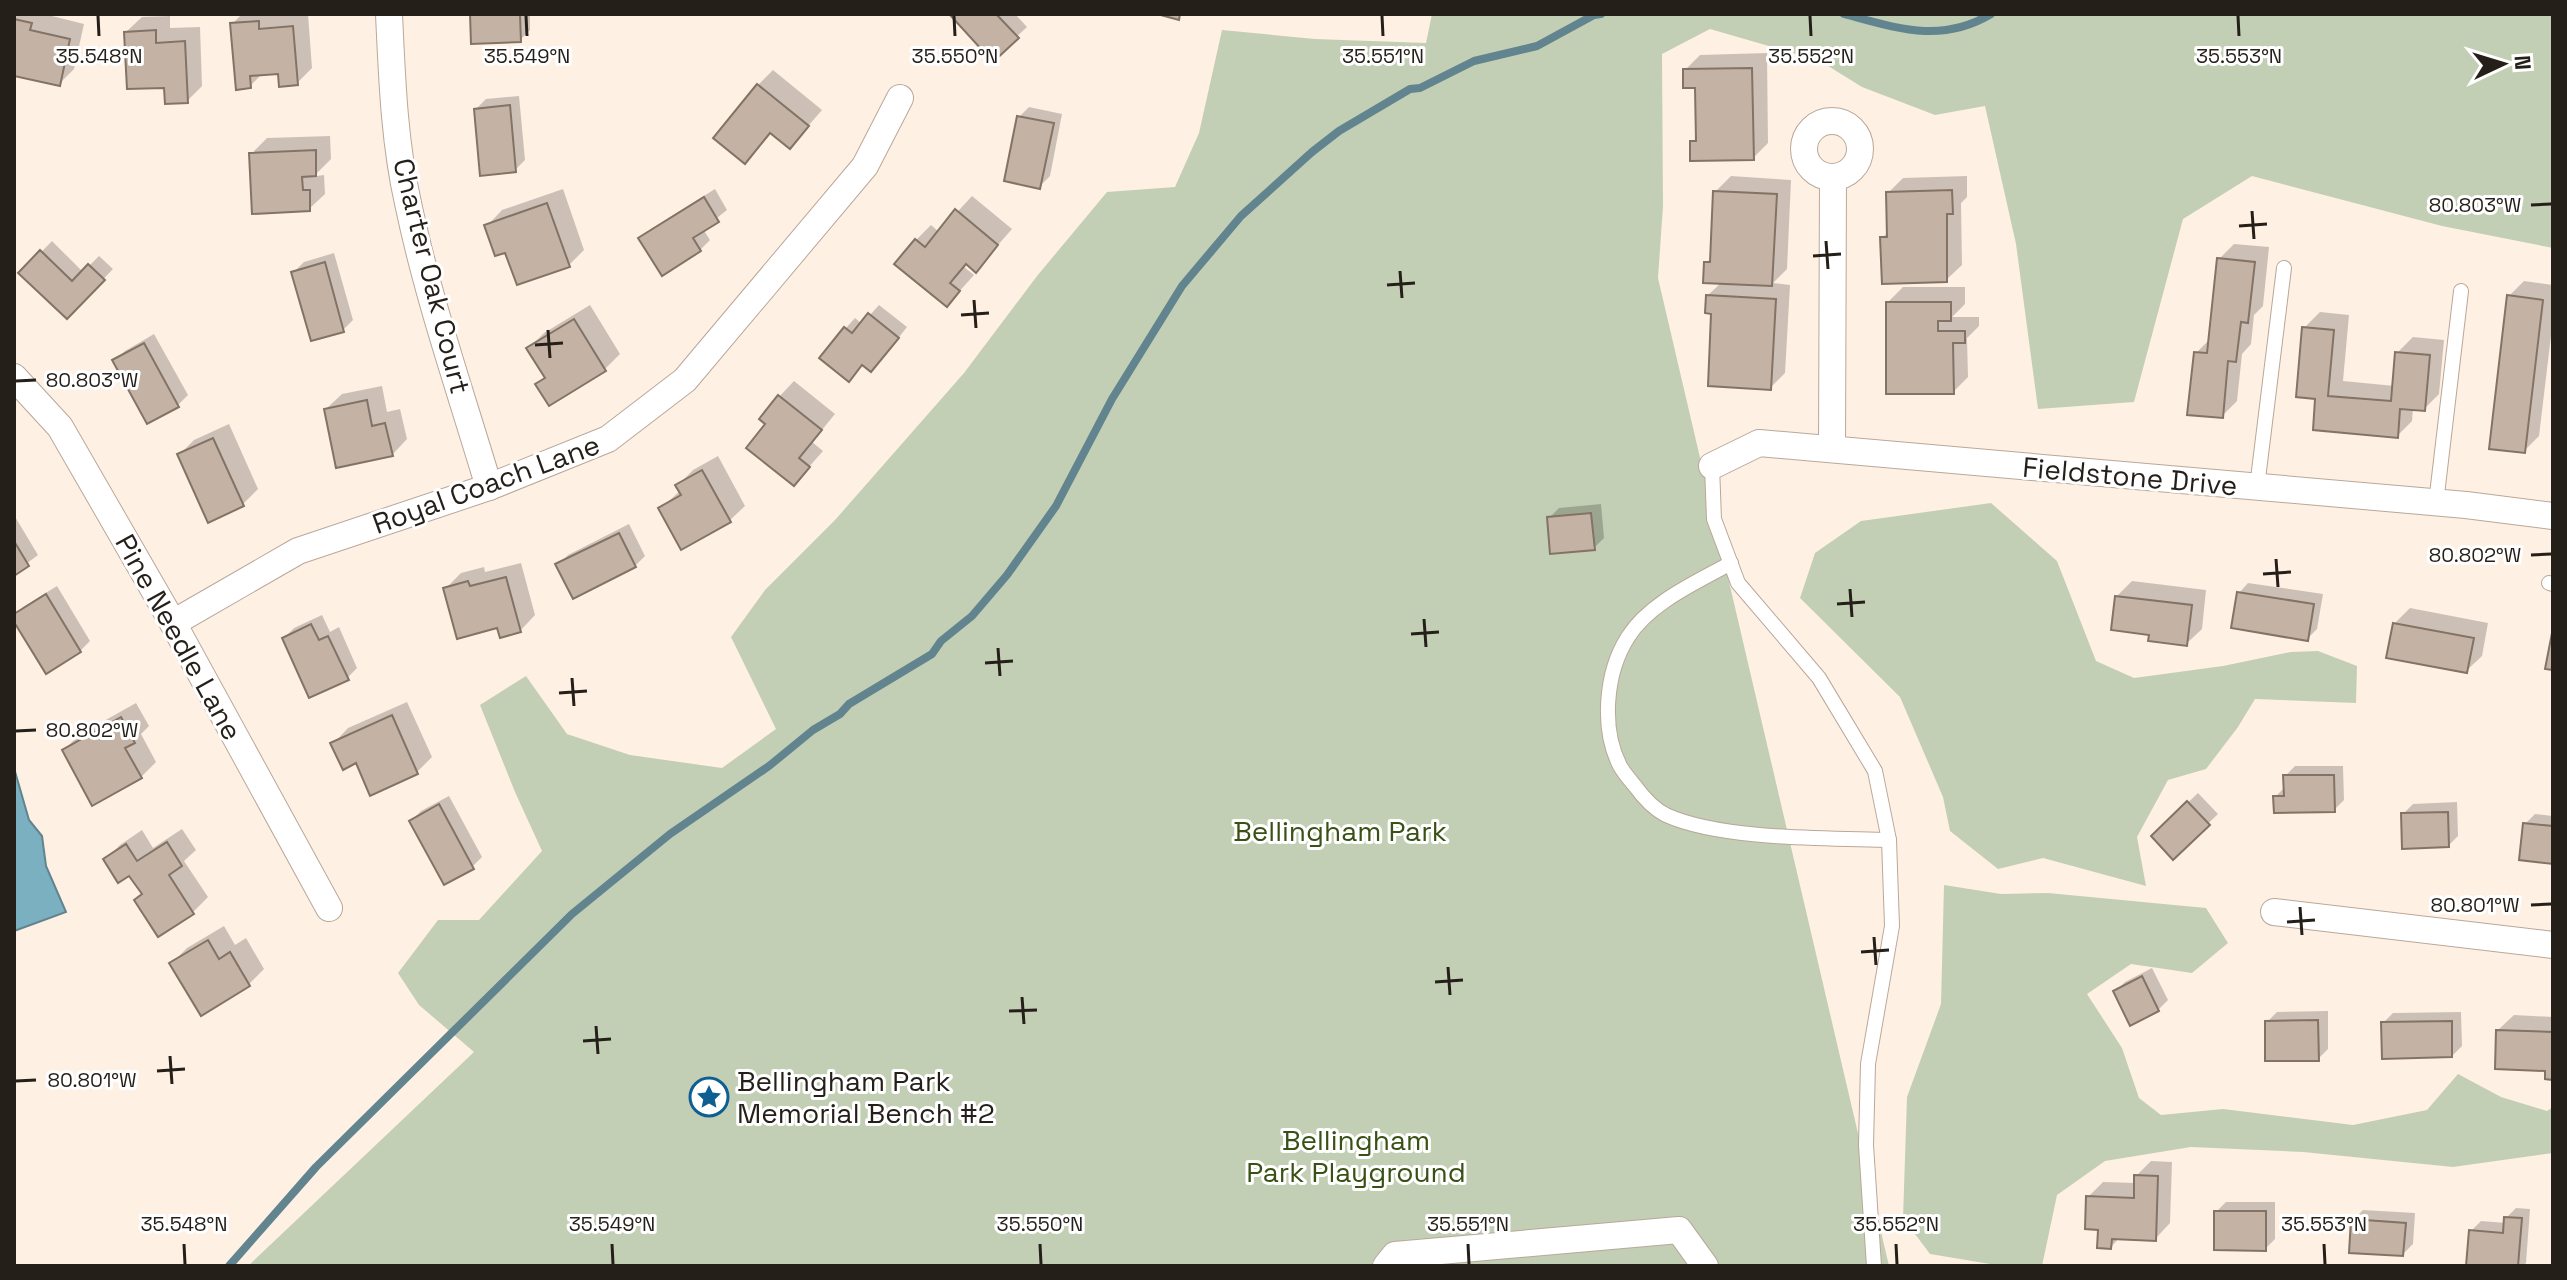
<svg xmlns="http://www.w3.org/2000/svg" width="2567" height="1280" viewBox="0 0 2567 1280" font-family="'Space Grotesk',sans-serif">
	<rect width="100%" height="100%" fill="#fff0e4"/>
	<!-- green -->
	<g fill="#c3cfb5">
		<path d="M1432,14H2553V248L2442,226L2252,176L2183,219L2134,402L2038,409L2016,244L1985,106L1935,115L1862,87L1820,61L1710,29L1662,54L1663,206L1658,278L1889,1266H248L474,1052L419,1005L398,973L438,920H479L542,851L515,792L480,705L526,676L567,734L630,755L722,768L776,729L731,637L765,590L835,520L964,373L1037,276L1107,192L1175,187L1199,133L1222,30L1315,39L1426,43Z"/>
		<path d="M1991,503L2057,561L2096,661L2134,678L2223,666L2291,652L2318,651L2357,666L2356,703L2255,699L2238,727L2206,769L2168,780L2137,837L2146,886L2043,858L1998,869L1950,831L1943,797L1900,697L1800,598L1815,553L1861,521Z"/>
		<path d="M1944,885L2001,894L2048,893L2206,908L2228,943L2192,973L2131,964L2087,994L2122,1048L2139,1098L2161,1115L2223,1109L2353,1125L2427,1110L2458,1074L2501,1097L2547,1111L2553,1107V1153L2453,1167L2303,1152L2191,1147L2105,1161L2057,1195L2042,1266H2002L1930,1254L1903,1218L1907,1097L1941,1004Z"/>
	</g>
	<!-- water -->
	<path fill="#7bb0c1" stroke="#61848f" stroke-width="2" d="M14,768L29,820L42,836L46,866L66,912L14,931Z"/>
	<!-- shadow -->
	<g fill="#0003">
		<path d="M16,14H44L84,24L74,69L59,84L14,73V16Z"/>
		<path d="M242,14H308L312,68L297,83L279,72L263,73L250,86L232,24Z"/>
		<path d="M472,14H530V30L520,40L473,42Z"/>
		<path d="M1015,14L1027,27L993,59L953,15Z"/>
		<path d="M170,16V28L200,27L202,86L187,101L166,86L126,32L142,17Z"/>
		<path d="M1767,53L1768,143L1753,158L1692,142L1698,136L1697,86L1685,70L1700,55Z"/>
		<path d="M773,70L822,110L790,147L772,132L745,162L758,85Z"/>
		<path d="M519,96L525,160L515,170L476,109L486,99Z"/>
		<path d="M1029,107L1062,114L1050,176L1040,186L1019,117Z"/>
		<path d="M330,136L331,159L317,173V176L324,175L325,194L309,209L251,154L267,138Z"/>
		<path d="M1731,176L1791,180L1787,269L1773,283L1790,285L1785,373L1770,388L1713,312L1708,295L1722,282L1706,263L1713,256L1715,192Z"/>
		<path d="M1967,176V197L1961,203L1962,265L1946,280L1882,238L1889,231L1888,193L1903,178Z"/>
		<path d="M563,189L584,250L569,265L507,250L487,226L502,210Z"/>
		<path d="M715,189L727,210L703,229L710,240L700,250L641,239L651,229Z"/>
		<path d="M972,196L1012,229L976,270L967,262L964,267L974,275L947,305L916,240L931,225L939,232Z"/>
		<path d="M52,241L83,272L99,256L113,269L67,317L21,273Z"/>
		<path d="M2234,244L2269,247L2263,306L2254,315L2251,344L2242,354L2237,401L2222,416L2196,353L2211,338L2219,259Z"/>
		<path d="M334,253L353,320L343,330L294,272L304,262Z"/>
		<path d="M2524,281L2553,285V319L2539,436L2524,451L2509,296Z"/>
		<path d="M1903,287H1965V304L1952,317H1979V326L1967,338L1968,377L1953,392L1888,302Z"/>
		<path d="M590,305L620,354L604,370L538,384L546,376L529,348L544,333Z"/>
		<path d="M879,305L907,327L881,360L863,363L846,328L855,318L862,324Z"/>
		<path d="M2320,312L2349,315L2343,381L2395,386L2397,353L2413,337L2444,340L2439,394L2424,409L2413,408L2412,421L2397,436L2317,397L2304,328Z"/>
		<path d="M154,334L188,395L178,405L115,361L125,351Z"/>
		<path d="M794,381L835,414L812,442L823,451L794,484L768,423L779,397Z"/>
		<path d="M382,386L387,412L400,409L407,439L392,455L326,409L342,394Z"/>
		<path d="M229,424L258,489L243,504L179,455L194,440Z"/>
		<path d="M718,456L745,506L729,521L661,508L681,490L678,485L693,470Z"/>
		<path d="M1601,504L1604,538L1594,548L1549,518L1559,508Z"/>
		<path d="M14,515L38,555L14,573Z"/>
		<path d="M629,524L645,556L635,566L558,565L568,555Z"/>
		<path d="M521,563L535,615L520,631L499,626L446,588L461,573L484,567L485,572Z"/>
		<path d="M2132,581L2206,590L2202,629L2186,644L2151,633L2117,596Z"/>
		<path d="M2248,583L2323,594L2317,629L2307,639L2239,593Z"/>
		<path d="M57,586L90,641L80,651L14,619L23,607Z"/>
		<path d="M2410,608L2488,623L2482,656L2466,671L2394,624Z"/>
		<path d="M322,615L330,632L339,627L357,668L347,678L284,638L294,628Z"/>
		<path d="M407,702L432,757L417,772L357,761L333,744L348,728Z"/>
		<path d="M136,703L149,726L141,734L156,762L141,777L64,750L79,735Z"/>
		<path d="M2295,766H2343L2344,800L2334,810L2275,797L2285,787V776Z"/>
		<path d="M2198,793L2218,814L2173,857L2153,836Z"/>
		<path d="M449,796L482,857L472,867L411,821L421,811Z"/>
		<path d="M2457,802L2458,836L2448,846L2403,814L2413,804Z"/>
		<path d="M2535,814L2553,816V862L2525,824Z"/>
		<path d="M182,829L196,850L184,861L208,897L193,912L143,893L130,873L105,860L120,845L142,830L153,848Z"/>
		<path d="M224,926L235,945L246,938L264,969L249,984L172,963L187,948Z"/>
		<path d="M2152,968L2168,1000L2158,1010L2116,991L2125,982Z"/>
		<path d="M2328,1011V1049L2318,1059L2267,1022L2277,1012Z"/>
		<path d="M2461,1012L2462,1046L2452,1056L2383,1023L2393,1013Z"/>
		<path d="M2514,1015L2553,1017V1078L2548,1069L2498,1030Z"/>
		<path d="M2151,1161L2172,1162L2170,1223L2155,1239L2120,1237L2111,1247L2100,1228L2088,1197L2103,1182L2136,1183V1176Z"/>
		<path d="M2226,1202H2275V1239L2265,1249L2216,1212Z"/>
		<path d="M2516,1208L2530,1209L2526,1263L2523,1266H2468L2471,1231L2481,1221L2506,1223V1218Z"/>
		<path d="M2363,1210L2415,1213L2413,1244L2403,1254L2353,1220Z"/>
	</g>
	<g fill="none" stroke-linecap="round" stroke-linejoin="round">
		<!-- stream -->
		<g stroke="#61848f" stroke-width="8">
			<path d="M1844,14C1897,28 1941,44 1991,14"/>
			<path d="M229,1266L316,1167L572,914L670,834L769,766L813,730L840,714L849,704L932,654L941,641L972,616L1007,575L1056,506L1112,399L1182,286L1241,216L1312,152L1339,131L1410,89L1420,88L1474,61L1537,46L1594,15L1601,14"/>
		</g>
	</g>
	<!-- building -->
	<g fill="#c4b3a5" stroke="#827366" stroke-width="2">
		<path d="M470,14L520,15L521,42L471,44Z"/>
		<path d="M996,14L1019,38L993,62L950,15Z"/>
		<path d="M1157,14H1180L1179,20Z"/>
		<path d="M14,19L32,23L30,30L70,39L60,86L14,76Z"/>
		<path d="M259,21V29L293,26L298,85L279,87L278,74L250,76L251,88L236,90L230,23Z"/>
		<path d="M156,30V43L185,41L188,103L165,104L164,88L127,89L124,32Z"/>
		<path d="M1752,68L1754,160L1690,161V141H1696L1695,88H1683V69Z"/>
		<path d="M757,84L809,126L790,149L770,133L745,164L713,138Z"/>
		<path d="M510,105L516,172L480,176L474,109Z"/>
		<path d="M1017,116L1054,123L1040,189L1004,181Z"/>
		<path d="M316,150V176L302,177L303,190H310V211L252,214L249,153Z"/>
		<path d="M1952,190L1953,214H1947V282L1882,284L1880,237H1887L1886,192Z"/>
		<path d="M1713,191L1777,194L1772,286L1703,283L1704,262H1710Z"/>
		<path d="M704,197L719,222L693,238L701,251L662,276L638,238Z"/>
		<path d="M547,203L570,267L517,285L505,253L495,256L484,225Z"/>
		<path d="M955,209L998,245L976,273L966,264L950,283L960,291L947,307L894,264L915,239L925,247Z"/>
		<path d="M40,250L72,281L88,264L105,280L67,319L18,273Z"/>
		<path d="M2217,258L2255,262L2248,323L2241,322L2236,362L2228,361L2223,418L2187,415L2194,352L2207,353Z"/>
		<path d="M325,262L344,332L311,341L291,272Z"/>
		<path d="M1706,295L1776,299L1771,390L1708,386L1711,314L1705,313Z"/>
		<path d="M2507,295L2543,300L2525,453L2489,449Z"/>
		<path d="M1886,302H1951V321H1938V331H1965V343H1953L1954,394H1886Z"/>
		<path d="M868,313L899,338L871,372L862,365L849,382L819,358L844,327L852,333Z"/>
		<path d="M574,319L606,371L549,406L535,384L545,378L526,348Z"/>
		<path d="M2302,327L2334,330L2328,396L2391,401L2395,352L2430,355L2425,411L2400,409L2398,438L2313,430L2315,399L2296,397Z"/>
		<path d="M144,343L179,407L147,424L112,360Z"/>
		<path d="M778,395L822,430L799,458L810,467L794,486L746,448L765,424L759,419Z"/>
		<path d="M367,400L372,426L385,423L393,456L336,468L324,409Z"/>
		<path d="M213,438L244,506L208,523L177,454Z"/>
		<path d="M702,470L731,522L681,550L658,508L681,495L675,485Z"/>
		<path d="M1591,513L1595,550L1550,554L1547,517Z"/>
		<path d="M619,533L636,567L573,599L555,564Z"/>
		<path d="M14,541L29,566L14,576Z"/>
		<path d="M506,577L521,632L500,638L497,628L457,639L443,588L468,581L470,586Z"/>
		<path d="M2237,592L2314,604L2308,641L2231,628Z"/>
		<path d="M46,594L81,652L46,674L14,622V614Z"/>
		<path d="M2115,596L2192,605L2187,646L2148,641L2149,635L2111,630Z"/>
		<path d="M2393,623L2474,638L2467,673L2386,658Z"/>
		<path d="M311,624L319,640L328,636L349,680L309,698L282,638Z"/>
		<path d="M2552,633H2553V670L2545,669Z"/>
		<path d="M392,715L418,774L370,796L356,763L343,770L330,743Z"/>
		<path d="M121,717L135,743L125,748L142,778L92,806L62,750Z"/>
		<path d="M2283,775H2334L2335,812L2274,813L2273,796H2284Z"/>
		<path d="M2187,801L2210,825L2173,860L2151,836Z"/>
		<path d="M439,804L474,869L444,885L409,821Z"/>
		<path d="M2448,812L2449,847L2402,849L2401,813Z"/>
		<path d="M2523,823L2553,826V864L2519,860Z"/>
		<path d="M167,842L182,866L169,875L194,914L158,937L134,900L142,894L129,876L118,883L103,859L126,844L137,861Z"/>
		<path d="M208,940L219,959L230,952L250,986L201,1016L169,963Z"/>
		<path d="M2142,976L2159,1011L2130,1026L2113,991Z"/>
		<path d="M2318,1020L2319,1061H2265V1021Z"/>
		<path d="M2452,1021V1057L2382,1059L2381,1022Z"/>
		<path d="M2496,1030L2553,1032V1080L2545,1079V1071L2495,1069Z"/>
		<path d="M2134,1175L2158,1176L2156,1241L2112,1239L2111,1249L2097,1248L2098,1230L2085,1229L2086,1196L2134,1198Z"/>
		<path d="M2214,1211H2266V1251L2214,1250Z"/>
		<path d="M2504,1217L2522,1218L2518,1266H2466L2469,1230L2503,1233Z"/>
		<path d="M2351,1219L2406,1223L2403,1256L2349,1253Z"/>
	</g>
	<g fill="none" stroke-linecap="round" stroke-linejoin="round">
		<defs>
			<g id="lane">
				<path d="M1712,466L1714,519L1738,583L1819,678L1875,771L1889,840L1892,926L1868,1064L1866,1145L1874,1266"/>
				<path d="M2257,487L2284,268"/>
				<path d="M2436,503L2461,291"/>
				<path d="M1731,563C1697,582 1649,603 1628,637C1605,673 1601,729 1620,766C1624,773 1630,780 1635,786C1643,797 1652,808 1666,815C1721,840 1827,838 1889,840"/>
				<path d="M2549,583L2553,584"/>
			</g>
			<g id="street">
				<path d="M389,14C392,77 394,141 408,203C428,299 461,393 489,487"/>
				<circle cx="1832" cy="149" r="28"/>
				<path d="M14,377L60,427L173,623L329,908"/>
				<path d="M1832,449L1833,178"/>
				<path d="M1712,466L1759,443L2466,505L2553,516"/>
				<path d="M173,623L298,551L489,487L608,439L685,380L865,166L900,98"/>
				<path d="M2274,912L2553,945"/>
				<path d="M1386,1266L1395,1255L1679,1230L1705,1266"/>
			</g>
		</defs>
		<!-- lane casing -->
		<use href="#lane" stroke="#b9a89a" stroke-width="16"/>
		<!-- street casing -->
		<use href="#street" stroke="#b9a89a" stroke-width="28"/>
		<!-- lane -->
		<use href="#lane" stroke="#fff" stroke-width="14"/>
		<!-- street -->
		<use href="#street" stroke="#fff" stroke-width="26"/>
	</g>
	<!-- ticks -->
	<path fill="none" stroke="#251f19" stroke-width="3" d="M98,16L99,36M526,16L527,36M954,16L955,36M1382,16L1383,36M1810,16L1811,36M2238,16L2239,36M2531,205L2551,204M2252,211L2254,239M2239,226L2267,224M1826,241L1828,269M1813,256L1841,254M1400,271L1402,298M1387,285L1415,283M974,300L976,328M961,315L989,313M548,330L550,358M535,345L563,343M16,381L36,380M2531,555L2551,554M2276,559L2278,587M2263,574L2291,572M1850,589L1852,617M1837,604L1865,602M1424,619L1426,647M1411,634L1439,632M998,648L1000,676M985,663L1013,661M572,678L574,706M559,693L587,691M16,731L36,730M2531,905L2551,904M2300,907L2302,935M2287,922L2315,920M1874,937L1876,965M1861,952L1889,950M1448,967L1450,995M1435,982L1463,980M1022,997L1024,1024M1009,1011L1037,1010M596,1026L598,1054M583,1041L611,1039M170,1056L172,1084M157,1071L185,1069M16,1081L36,1080M184,1244L185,1264M612,1244L613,1264M1040,1244L1041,1264M1468,1244L1469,1264M1896,1244L1897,1264M2324,1244L2325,1264"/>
	<!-- icons -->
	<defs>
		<symbol id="sight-ring" viewBox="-11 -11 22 22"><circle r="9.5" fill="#fff" stroke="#0e5f91" stroke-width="1.5"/><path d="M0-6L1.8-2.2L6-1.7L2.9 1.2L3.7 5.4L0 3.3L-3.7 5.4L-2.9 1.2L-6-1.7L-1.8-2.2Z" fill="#0e5f91"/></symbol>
	</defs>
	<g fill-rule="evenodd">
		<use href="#sight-ring" x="687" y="1075" width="44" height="44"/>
	</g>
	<g text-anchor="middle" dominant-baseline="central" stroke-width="6" stroke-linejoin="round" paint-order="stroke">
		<!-- street labels -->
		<g font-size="28" fill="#251f19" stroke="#fff">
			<text transform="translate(432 276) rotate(76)">Charter Oak Court</text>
			<text transform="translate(2130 476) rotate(5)">Fieldstone Drive</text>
			<text transform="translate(486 484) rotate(-20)">Royal Coach Lane</text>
			<text transform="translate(179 637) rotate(61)">Pine Needle Lane</text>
		</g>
		<!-- park labels -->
		<g font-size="28" fill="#395114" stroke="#fff">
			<text x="1340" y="831">Bellingham Park</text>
			<text x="1356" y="1140">Bellingham<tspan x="1356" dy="32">Park Playground</tspan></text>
		</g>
		<!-- poi labels -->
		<g font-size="28" fill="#251f19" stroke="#fff" text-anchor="start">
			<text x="737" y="1081">Bellingham Park<tspan x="737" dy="32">Memorial Bench #2</tspan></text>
		</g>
	</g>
	<g font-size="20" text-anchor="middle" fill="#251f19" stroke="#fff" stroke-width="6" stroke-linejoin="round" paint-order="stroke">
		<text x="99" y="63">35.548°N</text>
		<text x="527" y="63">35.549°N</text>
		<text x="955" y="63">35.550°N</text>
		<text x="1383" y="63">35.551°N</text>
		<text x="1811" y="63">35.552°N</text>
		<text x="2239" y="63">35.553°N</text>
		<text x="2475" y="212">80.803°W</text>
		<text x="92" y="387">80.803°W</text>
		<text x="2475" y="562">80.802°W</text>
		<text x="92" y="737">80.802°W</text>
		<text x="2475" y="912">80.801°W</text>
		<text x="92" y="1087">80.801°W</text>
		<text x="184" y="1231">35.548°N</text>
		<text x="612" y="1231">35.549°N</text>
		<text x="1040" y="1231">35.550°N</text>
		<text x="1468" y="1231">35.551°N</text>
		<text x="1896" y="1231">35.552°N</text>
		<text x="2324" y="1231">35.553°N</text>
	</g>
	<!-- border -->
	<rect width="2567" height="1280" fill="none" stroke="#251f19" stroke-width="32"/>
	<!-- north arrow -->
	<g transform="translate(2503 64) rotate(86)" stroke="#ffffff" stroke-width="6" paint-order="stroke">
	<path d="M0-6L14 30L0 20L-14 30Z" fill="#251f19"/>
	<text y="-12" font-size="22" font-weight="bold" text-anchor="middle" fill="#251f19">N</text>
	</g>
</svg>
